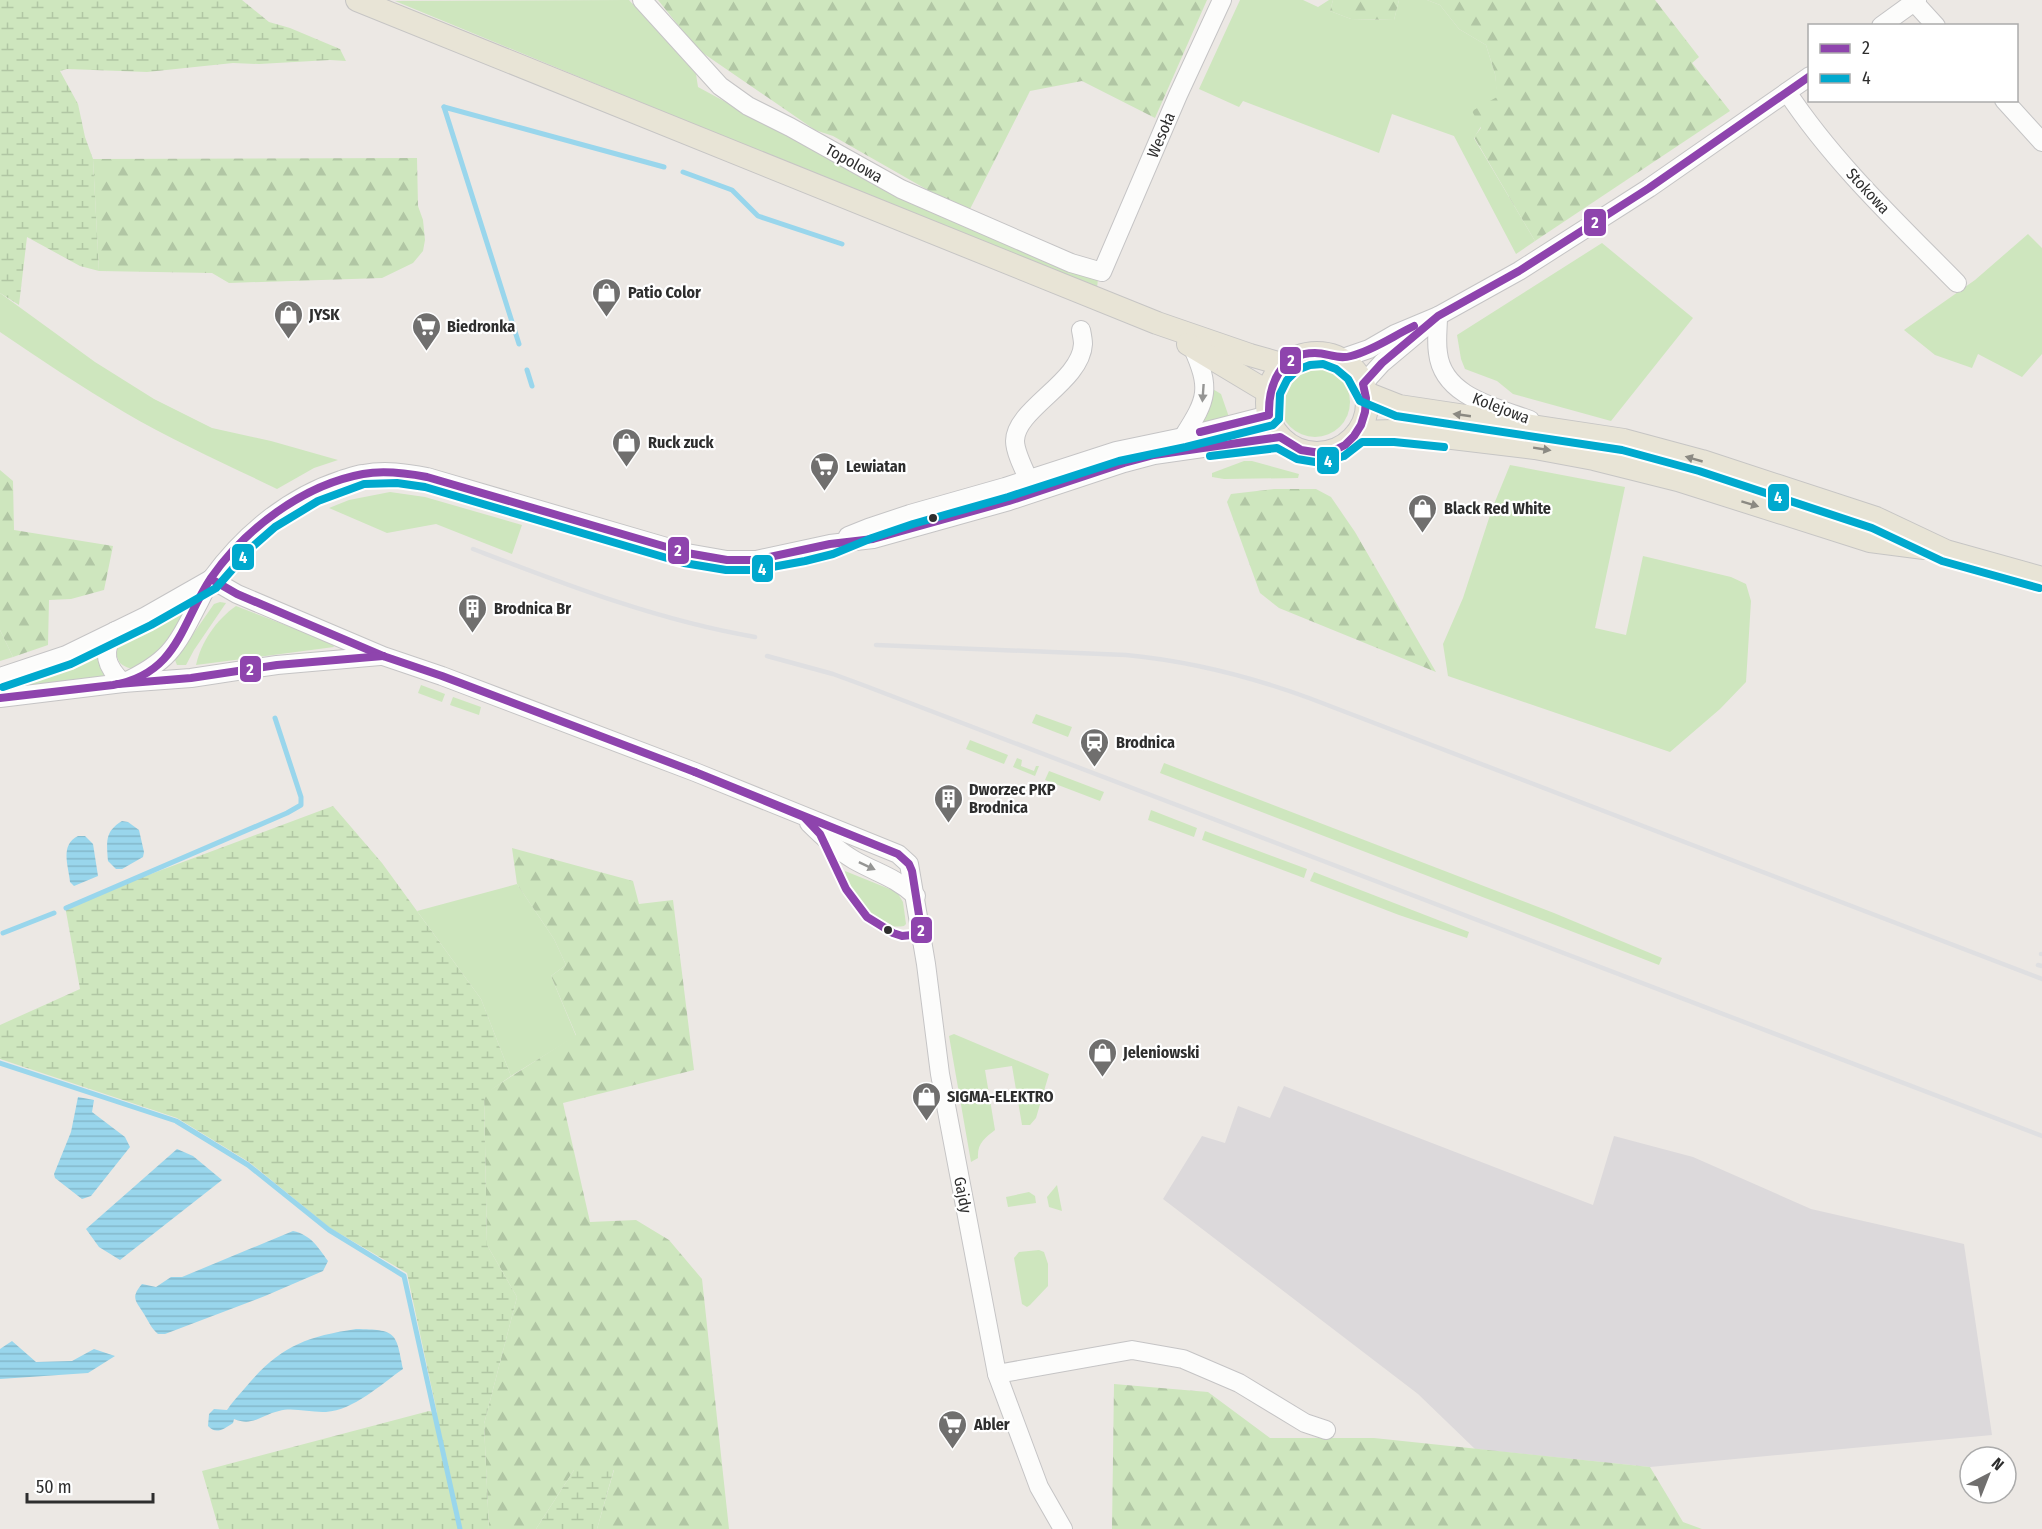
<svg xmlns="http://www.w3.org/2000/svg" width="2042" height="1529" viewBox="0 0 2042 1529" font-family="'Fira Sans Condensed',sans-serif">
	<defs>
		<pattern id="forest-firs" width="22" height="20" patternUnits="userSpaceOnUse" patternTransform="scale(1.5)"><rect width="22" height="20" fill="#cee6be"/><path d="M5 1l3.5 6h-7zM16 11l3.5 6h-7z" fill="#b1c6a4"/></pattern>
		<pattern id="wetland-marsh" width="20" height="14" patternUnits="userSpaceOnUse" patternTransform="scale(1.5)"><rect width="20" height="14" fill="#cee6be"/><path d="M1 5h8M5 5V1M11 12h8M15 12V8" fill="none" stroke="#b1c6a4"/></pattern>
		<pattern id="water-rules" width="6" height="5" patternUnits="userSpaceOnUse" patternTransform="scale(1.5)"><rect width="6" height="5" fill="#99d6ec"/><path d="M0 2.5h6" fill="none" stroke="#84b8cb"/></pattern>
	</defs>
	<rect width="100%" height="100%" fill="#ece8e4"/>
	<!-- industrial -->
	<path fill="#dcd9db" d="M1284,1086L1593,1205L1614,1136L1693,1157L1811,1209L1964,1244L1992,1435L1650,1467L1475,1449L1418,1394L1163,1199L1202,1136L1225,1143L1238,1106L1270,1118Z"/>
	<!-- grass -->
	<g fill="#cee6be">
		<path d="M629,0L696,74L698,87L921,208L1098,279L1097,288L951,228L909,213L395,1Z"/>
		<path d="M1240,0H1303L1318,7L1329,0H1333L1330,11L1351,19L1394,20L1399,0H1427L1440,5L1459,29L1486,45L1495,74L1498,98L1474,138L1535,241L1516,254L1454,136L1392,114L1379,153L1243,101L1239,107L1199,89Z"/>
		<path d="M2028,234L2042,248V354L2022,377L1978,354L1972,368L1935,355L1904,330L1975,280Z"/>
		<path d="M1602,243L1693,318L1611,421L1513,394L1497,381L1465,369L1461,359L1457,335Z"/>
		<path d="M0,293L95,362L154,399L212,428L271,441L338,460L314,468L277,489C226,464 173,441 124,412C82,387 41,360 0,332Z"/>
		<circle cx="1315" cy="402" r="35"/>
		<path d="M1211,388L1221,394L1230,420L1203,423Z"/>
		<path d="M1244,461H1252L1299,474L1298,478L1224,479L1212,477V473Z"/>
		<path d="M1510,465L1625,487L1595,628L1626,635L1643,556L1731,577L1746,584L1751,601L1746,682L1720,709L1670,752L1448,676L1443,644L1463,598L1492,509Z"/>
		<path d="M390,492L425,497L522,525L512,554L436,524L387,533L329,508L349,500Z"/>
		<path d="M188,602L190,603C182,620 153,665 133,668C128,669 124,666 120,663L115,653L119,641Z"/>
		<path d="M220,602L226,603L194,650L186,665H177L175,660L214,604Z"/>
		<path d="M236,606L332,643L334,647L196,665C201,642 216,620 236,606Z"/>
		<path d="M0,630L13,657L0,661Z"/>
		<path d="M98,652L105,676L28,685L29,681Z"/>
		<path d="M421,685L445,694L442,702L418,693Z"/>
		<path d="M453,697L481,707L479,715L450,705Z"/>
		<path d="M1036,714L1072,727L1068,737L1032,723Z"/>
		<path d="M970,740L1008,755L1004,764L966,749Z"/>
		<path d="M1017,758L1022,760L1021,766L1034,771L1036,766H1039L1035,776L1013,767Z"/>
		<path d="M1164,763L1554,913L1662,958L1659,965L1160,773Z"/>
		<path d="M1049,771L1104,792L1100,801L1045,780Z"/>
		<path d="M1151,810L1197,828L1194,837L1148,820Z"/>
		<path d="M1205,831L1307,869L1304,878L1202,840Z"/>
		<path d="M845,871L897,892L903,902L906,924L904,926C898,927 891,927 885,924C867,915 847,891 845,871Z"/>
		<path d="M1314,872L1469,932L1467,938L1399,915L1310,881Z"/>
		<path d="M517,884L554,939L566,965L551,976L576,1036L511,1076L481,999L417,911Z"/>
		<path d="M954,1034L1049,1074L1036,1118L1030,1125H1022L1012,1066L985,1070L995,1130C985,1138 977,1143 978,1158L971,1162L949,1036Z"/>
		<path d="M1057,1185L1062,1211L1049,1207L1047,1197Z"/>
		<path d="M1029,1192L1035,1196L1036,1203L1008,1207L1006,1197Z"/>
		<path d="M1039,1250L1044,1252L1048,1264V1286L1030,1305L1027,1307L1022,1304L1014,1258L1019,1252Z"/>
	</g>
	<!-- forest -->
	<g fill="url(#forest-firs)">
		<path d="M658,0H1207L1155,118L1082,81L1030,91L968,213L833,136L815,130L697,49Z"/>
		<path d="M1333,0H1399L1394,20L1351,19L1330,11Z"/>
		<path d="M1427,0H1655L1699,57L1692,63L1730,111L1535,241L1474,137L1481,128L1472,111L1497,97L1495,74L1486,45L1459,29L1440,5Z"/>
		<path d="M417,158L418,206L423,220L425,240L423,251L413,263L382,278L229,283L212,273L99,271L93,159Z"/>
		<path d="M0,470L13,481L14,530L113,546L104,590L71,599L49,600L48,645L13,657L0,630Z"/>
		<path d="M1274,489H1316L1331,497L1355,532L1436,672L1279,608L1260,593L1227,502L1231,494Z"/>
		<path d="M512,848L633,881L639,904L673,900L694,1070L563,1103L590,1222L636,1220L669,1240L702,1279L729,1529H597L614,1470H574L536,1529H489L484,1424L517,1297L487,1245L484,1094L576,1035L551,976L566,965L554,939L517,884Z"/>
		<path d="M1114,1384L1208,1392L1270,1438H1374L1650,1467L1683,1522L1702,1529H1112Z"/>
	</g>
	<!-- wetland -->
	<g fill="url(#wetland-marsh)">
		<path d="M0,0H242L269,22L290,28L340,49L346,61L330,60L259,64L233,63L147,72L67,69L60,71L78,104L85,137L93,159L99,271L80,266L27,237L19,305L0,293Z"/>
		<path d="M333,806L382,863L481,999L511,1076L484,1095L487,1245L517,1297L484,1424L489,1529H219L202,1471L429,1411L437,1413L407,1273L330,1228L249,1162L177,1118L0,1059V1025L80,989L65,906Z"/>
		<path d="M614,1469L597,1529H536L574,1470Z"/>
	</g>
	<!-- water -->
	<g fill="url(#water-rules)">
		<path d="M122,821L128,822L139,830L144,852L143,857L122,869H116L108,861C107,842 104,832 122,821Z"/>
		<path d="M78,836H85L93,844L98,876L74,886L70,882C68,864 60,845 78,836Z"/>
		<path d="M78,1097L94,1100L92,1112L125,1137L130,1147L91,1196L82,1199L55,1178L54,1174L71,1132Z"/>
		<path d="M177,1149L193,1156L222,1180L120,1260L99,1247L86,1229Z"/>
		<path d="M293,1231C311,1235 318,1247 328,1261L323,1271L265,1296L165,1334H158C151,1328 149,1322 144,1314C136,1301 130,1298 142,1284L156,1287L171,1277H182Z"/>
		<path d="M356,1329C396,1330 396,1331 403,1369C380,1385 354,1410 326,1412C311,1413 293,1407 279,1411C261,1415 253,1427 234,1419L233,1423C224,1429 216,1435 208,1426L209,1414L214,1409L227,1410C232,1402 239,1395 245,1388C279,1347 304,1337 356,1329Z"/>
		<path d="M12,1341L36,1362L72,1361L94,1349L115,1356L88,1373L0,1379V1349Z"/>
	</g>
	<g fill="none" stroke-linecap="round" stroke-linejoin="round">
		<!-- stream -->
		<g stroke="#99d6ec" stroke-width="5">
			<path d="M444,107L519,344"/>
			<path d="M444,107L664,167"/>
			<path d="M683,172L732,190L758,216L842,244"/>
			<path d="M527,370L532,386"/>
			<path d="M66,908L287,813L301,805V797L275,718"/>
			<path d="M3,933L54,913"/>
			<path d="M0,1063L176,1121L248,1165L329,1230L404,1276L460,1529"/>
		</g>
		<defs>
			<g id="minor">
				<path d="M642,0L720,86L748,106L790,127L901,189L1071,263L1102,272L1178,95L1222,0"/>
				<path d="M1914,2L1936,26"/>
				<path d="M1881,26L1917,0"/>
				<path d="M1787,92C1834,163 1897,222 1957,283"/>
				<path d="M2004,100L2042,142"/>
				<path d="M1438,316C1438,328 1436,341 1438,353C1443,397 1496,407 1530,420"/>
				<path d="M1340,359L1369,349L1395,334L1438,316L1519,271L1649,188L1810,76"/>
				<path d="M1363,384L1382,363L1425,327"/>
				<path d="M1183,437C1208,398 1211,389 1192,346"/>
				<path d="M1033,489C1028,477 1015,454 1015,441C1015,409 1081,382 1083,344C1083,340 1082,335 1081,330"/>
				<path d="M848,536L868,528L910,514L1005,487L1116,451L1183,437L1269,415"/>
				<path d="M211,579L237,594L383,656L442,676L695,772L898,854L909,864L926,964L940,1074L997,1374L1039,1487L1063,1529"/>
				<path d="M115,631C101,653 106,666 123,683"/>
				<path d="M0,677L66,655L146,616L211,579"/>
				<path d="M123,683C168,662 175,649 197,606C202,597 206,586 212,578C244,534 289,497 341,480C348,478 356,475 363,474C385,470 406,473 427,477L687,553L727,560H756L830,544L873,539L1009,501L1124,463L1154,455L1280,437"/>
				<path d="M0,698L123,683L191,678L277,665L380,656"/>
				<path d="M809,823C823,837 837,850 854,860C877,873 895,877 916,896"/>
				<path d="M997,1374L1132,1350L1183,1359L1239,1383L1305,1423L1326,1430"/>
			</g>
			<g id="major">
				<path d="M357,0L1157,323L1250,355L1285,365"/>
				<path d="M1188,344L1268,392"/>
				<circle cx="1317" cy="403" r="50"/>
				<path d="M1366,393L1399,406L1624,440L1702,461L1876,518L1946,551L2042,578"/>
				<path d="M1358,432L1394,431L1535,448L1594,459L1678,480L1870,541L1924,548"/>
			</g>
		</defs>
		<!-- minor casing -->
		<use href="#minor" stroke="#c5c4c5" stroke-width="20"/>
		<!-- major casing -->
		<use href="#major" stroke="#c6c5c4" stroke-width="24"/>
		<!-- minor -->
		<use href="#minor" stroke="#fcfcfb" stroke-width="18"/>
		<!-- major -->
		<use href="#major" stroke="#e8e4d6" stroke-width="22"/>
		<!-- rail -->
		<g stroke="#dfdfe1" stroke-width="4.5">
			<path d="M473,549C567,585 656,620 755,637"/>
			<path d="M876,645L1126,655C1189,661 1249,676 1309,698L2042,979"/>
			<path d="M767,656L833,674L863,685L2042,1136"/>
			<path d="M2041,954H2042"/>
			<path d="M2038,965L2042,966"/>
		</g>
		<defs>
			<g id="bus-1">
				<path d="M1200,432L1269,415C1268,385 1281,353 1315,353C1328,353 1338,360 1351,356C1374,350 1393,336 1414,326"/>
				<path d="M211,579L237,594L383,656"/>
				<path d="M383,656L442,676L695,772"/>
				<path d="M118,684L191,678L277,665L383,656"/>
				<path d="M0,698L113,685C178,674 181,623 211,578C245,529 303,485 363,474C384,470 406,473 427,477L687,553L727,560H756L830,544L873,539L1009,501L1124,463L1154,455L1280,437L1301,450L1320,453L1333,451L1345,445L1354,436L1361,425L1365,412L1366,398L1363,384L1382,363L1438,316L1519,271L1649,188L1810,76"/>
				<path d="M695,772L898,854L909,864L912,871L922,934L902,936L893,933L867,917L846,889L820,834L804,817Z"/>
			</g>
			<g id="bus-2">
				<path d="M1210,456L1277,448L1297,459L1321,463L1344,456L1362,442H1394L1444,447"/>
				<path d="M3,687L71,664L151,625L216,588L251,548L275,527L318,501L364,484L397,483L425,487L684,563L726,570H756L805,561L833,554L872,538L913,524L1008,497L1119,461L1186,447L1273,425L1279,419L1280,394L1287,380L1297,370L1310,365L1323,364L1336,369L1348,379L1360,401L1396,416L1622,450L1699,471L1872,528L1942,561L2039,588"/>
			</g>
		</defs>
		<!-- bus-1 casing -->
		<use href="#bus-1" stroke="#fff" stroke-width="12"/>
		<!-- bus-2 casing -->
		<use href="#bus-2" stroke="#fff" stroke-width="12"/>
		<!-- bus-1 -->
		<use href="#bus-1" stroke="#8e44ad" stroke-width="8"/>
		<!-- bus-2 -->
		<use href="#bus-2" stroke="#00a9ce" stroke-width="8"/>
	</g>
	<!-- one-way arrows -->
	<defs><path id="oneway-solid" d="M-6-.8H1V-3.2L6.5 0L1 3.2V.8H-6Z" transform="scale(1.5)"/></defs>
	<g fill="#959594">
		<use href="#oneway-solid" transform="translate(1203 393) rotate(94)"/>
		<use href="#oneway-solid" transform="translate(867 866) rotate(25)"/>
	</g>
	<g fill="#8b8982">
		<use href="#oneway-solid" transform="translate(1462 415) rotate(-172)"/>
		<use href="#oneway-solid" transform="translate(1542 449) rotate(9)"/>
		<use href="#oneway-solid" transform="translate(1694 459) rotate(-164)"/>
		<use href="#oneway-solid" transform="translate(1750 504) rotate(17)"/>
	</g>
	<!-- icons -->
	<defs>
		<symbol id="shop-pin" viewBox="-11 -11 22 30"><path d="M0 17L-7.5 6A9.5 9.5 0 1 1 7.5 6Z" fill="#706f6e" stroke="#fff"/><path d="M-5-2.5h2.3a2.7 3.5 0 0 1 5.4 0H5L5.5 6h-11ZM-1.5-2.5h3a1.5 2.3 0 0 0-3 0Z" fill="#fff"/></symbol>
		<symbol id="supermarket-pin" viewBox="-11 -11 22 30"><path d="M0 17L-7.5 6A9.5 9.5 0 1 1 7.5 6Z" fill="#706f6e" stroke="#fff"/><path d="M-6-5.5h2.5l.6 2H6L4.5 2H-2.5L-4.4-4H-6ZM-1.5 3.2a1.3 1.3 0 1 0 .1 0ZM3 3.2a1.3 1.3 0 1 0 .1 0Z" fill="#fff"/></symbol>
		<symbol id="building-pin" viewBox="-11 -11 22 30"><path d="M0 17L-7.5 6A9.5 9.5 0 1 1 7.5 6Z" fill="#706f6e" stroke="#fff"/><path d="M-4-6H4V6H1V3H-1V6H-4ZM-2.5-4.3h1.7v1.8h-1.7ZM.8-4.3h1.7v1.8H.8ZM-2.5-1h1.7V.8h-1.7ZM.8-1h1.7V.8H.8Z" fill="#fff"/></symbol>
		<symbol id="station-pin" viewBox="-11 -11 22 30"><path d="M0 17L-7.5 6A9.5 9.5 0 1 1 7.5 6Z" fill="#706f6e" stroke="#fff"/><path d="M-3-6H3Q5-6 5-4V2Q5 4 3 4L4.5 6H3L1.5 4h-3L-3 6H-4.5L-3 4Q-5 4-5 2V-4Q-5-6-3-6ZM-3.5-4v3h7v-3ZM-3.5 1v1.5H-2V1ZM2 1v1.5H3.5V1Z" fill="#fff"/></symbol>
	</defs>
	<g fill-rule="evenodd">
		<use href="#shop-pin" x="590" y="276" width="33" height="45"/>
		<use href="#shop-pin" x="272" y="298" width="33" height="45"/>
		<use href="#supermarket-pin" x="410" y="310" width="33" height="45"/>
		<use href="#shop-pin" x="610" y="426" width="33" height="45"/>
		<use href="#supermarket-pin" x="808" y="450" width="33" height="45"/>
		<use href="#shop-pin" x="1406" y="492" width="33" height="45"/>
		<use href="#building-pin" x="456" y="592" width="33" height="45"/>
		<use href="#station-pin" x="1078" y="726" width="33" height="45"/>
		<use href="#building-pin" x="932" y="782" width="33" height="45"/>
		<use href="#shop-pin" x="1086" y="1036" width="33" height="45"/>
		<use href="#shop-pin" x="910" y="1080" width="33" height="45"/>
		<use href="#supermarket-pin" x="936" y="1408" width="33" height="45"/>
	</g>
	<!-- markers -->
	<g fill="#2e2e2e" stroke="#fff" stroke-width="2">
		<circle cx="933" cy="518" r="5"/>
		<circle cx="888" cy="930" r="5"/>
	</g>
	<g text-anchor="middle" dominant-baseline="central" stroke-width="4.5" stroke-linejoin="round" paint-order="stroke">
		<!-- street labels -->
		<g font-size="16" fill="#2e2e2e" stroke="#fff">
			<text transform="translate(1161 135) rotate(-67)">Wesoła</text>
			<text transform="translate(854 163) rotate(29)">Topolowa</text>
			<text transform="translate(1868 191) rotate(47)">Stokowa</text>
			<text transform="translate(1501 408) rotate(21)">Kolejowa</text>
			<text transform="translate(963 1195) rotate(79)">Gajdy</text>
		</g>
		<!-- poi labels -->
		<g font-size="16" font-weight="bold" fill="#2e2e2e" stroke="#fff" text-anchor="start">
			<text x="628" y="292">Patio Color</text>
			<text x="309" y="314">JYSK</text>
			<text x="447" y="326">Biedronka</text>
			<text x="648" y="442">Ruck zuck</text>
			<text x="846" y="466">Lewiatan</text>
			<text x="1444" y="508">Black Red White</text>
			<text x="494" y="608">Brodnica Br</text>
			<text x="1116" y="742">Brodnica</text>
			<text x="969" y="789">Dworzec PKP<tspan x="969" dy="18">Brodnica</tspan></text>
			<text x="1123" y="1052">Jeleniowski</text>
			<text x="947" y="1096">SIGMA-ELEKTRO</text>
			<text x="974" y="1424">Abler</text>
		</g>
	</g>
	<g stroke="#fff" stroke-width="2">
		<rect x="1583" y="208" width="24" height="29" rx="6" fill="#8e44ad"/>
		<rect x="1279" y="346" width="23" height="29" rx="6" fill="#8e44ad"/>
		<rect x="1316" y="446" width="24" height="29" rx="6" fill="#00a9ce"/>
		<rect x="1767" y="483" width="23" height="29" rx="6" fill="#00a9ce"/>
		<rect x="667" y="536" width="23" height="29" rx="6" fill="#8e44ad"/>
		<rect x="231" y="543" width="24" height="28" rx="6" fill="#00a9ce"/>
		<rect x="751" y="554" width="23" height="29" rx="6" fill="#00a9ce"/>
		<rect x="239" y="655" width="23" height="28" rx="6" fill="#8e44ad"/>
		<rect x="910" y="916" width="23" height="28" rx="6" fill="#8e44ad"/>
	</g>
	<g font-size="16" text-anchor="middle" font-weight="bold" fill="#fff">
		<text x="1595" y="228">2</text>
		<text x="1291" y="366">2</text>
		<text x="1328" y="467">4</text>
		<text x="1778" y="503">4</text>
		<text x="678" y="556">2</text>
		<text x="243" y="563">4</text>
		<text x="762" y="575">4</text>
		<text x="250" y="675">2</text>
		<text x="921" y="936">2</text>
	</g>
	<!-- legend -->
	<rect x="1808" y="24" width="210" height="78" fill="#ffffff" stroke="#ababab" stroke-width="1.5"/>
	<rect x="1820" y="44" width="30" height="9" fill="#8e44ad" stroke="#ababab" stroke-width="1.5"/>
	<text x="1862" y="54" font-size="18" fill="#2e2e2e">2</text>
	<rect x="1820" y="74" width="30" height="9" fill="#00a9ce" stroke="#ababab" stroke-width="1.5"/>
	<text x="1862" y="84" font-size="18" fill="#2e2e2e">4</text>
	<!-- north arrow -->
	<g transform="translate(1988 1475) rotate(42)"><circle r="28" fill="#ffffff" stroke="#ababab" stroke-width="1.5"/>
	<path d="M0-4.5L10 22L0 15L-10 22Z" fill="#706f6e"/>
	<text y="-9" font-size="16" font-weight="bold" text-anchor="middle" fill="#2e2e2e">N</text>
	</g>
	<!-- scale -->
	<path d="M27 1493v9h126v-9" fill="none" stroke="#2e2e2e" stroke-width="3"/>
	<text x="36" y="1493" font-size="18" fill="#2e2e2e" stroke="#ffffff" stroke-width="4.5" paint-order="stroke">50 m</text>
</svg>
